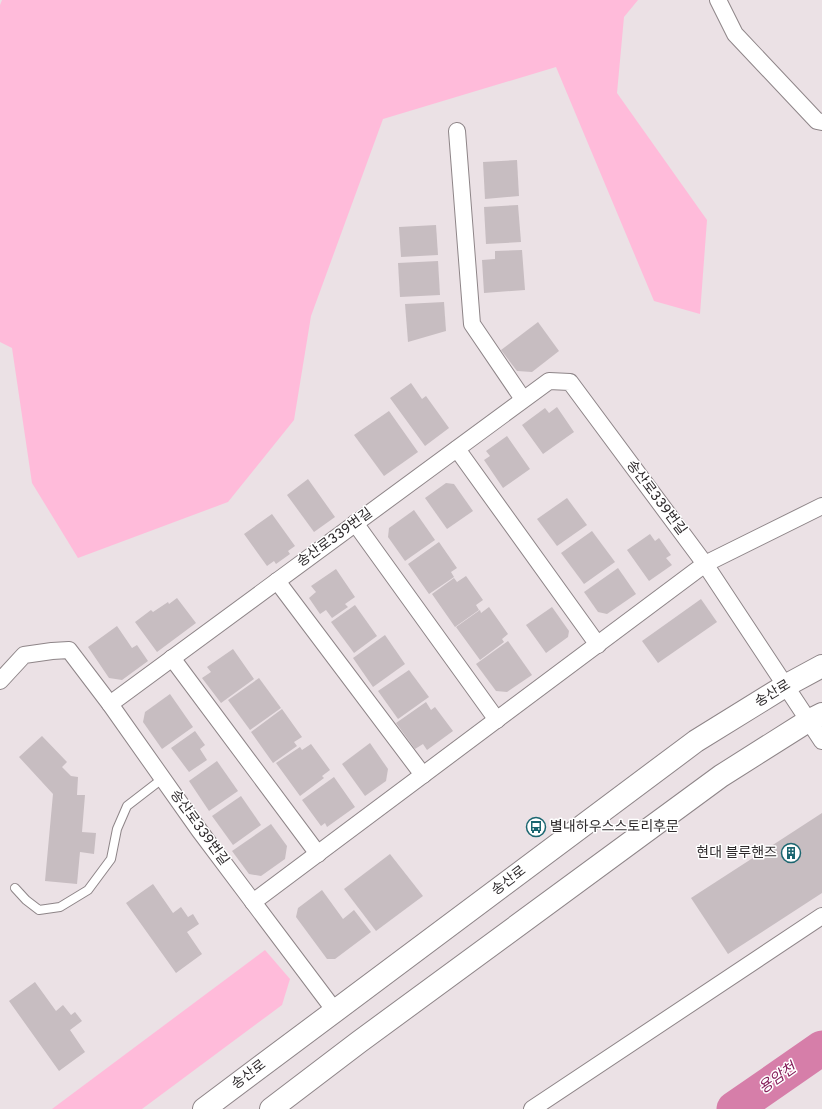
<svg xmlns="http://www.w3.org/2000/svg" width="822" height="1109" viewBox="0 0 822 1109" font-family="Overpass,'Noto Sans KR',sans-serif">
	<rect width="100%" height="100%" fill="#ebe1e5"/>
	<!-- green -->
	<g fill="#ffbbda">
		<path d="M2,0H638L624,17L617,93L707,220L700,314L654,301L556,67L383,119L311,316L294,420L228,502L78,558L32,483L12,348L0,342V5Z"/>
		<path d="M265,950L290,979L282,1005L142,1109H52Z"/>
	</g>
	<g fill="none" stroke-linecap="round" stroke-linejoin="round">
		<!-- river -->
		<path stroke="#d67ea9" stroke-width="35" d="M734,1109L822,1048"/>
	</g>
	<!-- building -->
	<g fill="#c7bdc1">
		<path d="M517,160L519,196L485,199L483,162Z"/>
		<path d="M518,205L521,242L486,244L484,207Z"/>
		<path d="M436,225L438,255L401,257L399,227Z"/>
		<path d="M522,250L525,290L484,293L482,260L495,259V251Z"/>
		<path d="M438,261L440,295L400,297L398,263Z"/>
		<path d="M444,302L446,331L408,342L405,304Z"/>
		<path d="M538,322L559,351L532,372L517,371L501,350Z"/>
		<path d="M411,383L422,399L426,396L449,428L425,446L390,398Z"/>
		<path d="M557,407L574,432L543,454L522,425L545,408L549,413Z"/>
		<path d="M389,411L418,452L384,476L354,435Z"/>
		<path d="M507,436L530,469L503,488L484,460L490,456L486,451Z"/>
		<path d="M308,479L335,517L314,532L287,495Z"/>
		<path d="M446,483L454,484L473,511L447,529L425,498Z"/>
		<path d="M567,498L587,525L557,546L537,519Z"/>
		<path d="M414,510L435,540L405,561L388,537L389,528Z"/>
		<path d="M272,514L295,546L288,551L290,554L276,564L274,561L267,566L244,534Z"/>
		<path d="M592,531L615,562L584,584L561,553Z"/>
		<path d="M650,534L655,541L659,538L671,555L666,558L672,565L649,581L627,550Z"/>
		<path d="M439,542L457,568L451,572L454,577L429,594L408,564Z"/>
		<path d="M618,568L636,594L607,614L598,612L584,592Z"/>
		<path d="M336,569L355,597L345,604L348,607L332,618L326,610L320,614L309,598L316,592L311,586Z"/>
		<path d="M466,576L483,600L476,605L479,610L455,627L432,594L454,578L457,582Z"/>
		<path d="M177,598L196,623L157,652L135,622L151,610L153,612L168,602L169,604Z"/>
		<path d="M701,599L717,622L658,663L642,641Z"/>
		<path d="M355,605L377,636L354,653L331,622Z"/>
		<path d="M489,607L508,634L502,639L504,642L480,660L456,627L480,610L481,613Z"/>
		<path d="M552,607L569,631L568,637L546,653L526,625Z"/>
		<path d="M117,626L132,648L137,645L148,661L122,680L109,678L88,647Z"/>
		<path d="M385,635L405,664L373,687L353,658Z"/>
		<path d="M508,641L532,675L507,692L496,691L476,664Z"/>
		<path d="M233,649L254,679L221,703L202,678L211,672L207,667Z"/>
		<path d="M409,670L429,697L398,719L378,691Z"/>
		<path d="M259,678L281,708L250,730L228,700Z"/>
		<path d="M170,694L193,727L162,749L143,722L145,712Z"/>
		<path d="M426,702L431,710L435,707L453,731L427,750L423,744L415,749L396,723Z"/>
		<path d="M282,709L302,737L294,742L297,746L273,763L251,732Z"/>
		<path d="M195,731L205,745L200,749L207,760L189,772L171,748Z"/>
		<path d="M42,736L67,762L62,767L71,776L78,777L77,795H85L82,832L96,833L94,854L80,852L77,884L45,881L53,794L19,757Z"/>
		<path d="M370,743L388,769L386,781L365,796L342,764Z"/>
		<path d="M311,744L330,770L322,776L324,778L300,796L276,763L300,747L302,750Z"/>
		<path d="M217,761L238,791L209,811L189,781Z"/>
		<path d="M334,777L355,807L327,827L325,823L321,826L302,800Z"/>
		<path d="M241,796L261,825L233,845L212,816Z"/>
		<path d="M822,813V893L728,954L691,898Z"/>
		<path d="M271,824L287,846L285,859L261,876L249,874L232,851Z"/>
		<path d="M390,854L423,896L376,931L344,889Z"/>
		<path d="M153,884L173,913L181,907L188,917L193,914L199,924L187,932L202,954L176,973L126,903Z"/>
		<path d="M322,890L343,919L354,910L371,932L335,959H327L296,917L298,908Z"/>
		<path d="M35,982L56,1011L63,1005L71,1015L75,1012L82,1021L70,1030L85,1052L59,1071L9,1001Z"/>
	</g>
	<g fill="none" stroke-linecap="round" stroke-linejoin="round">
		<defs>
			<path id="lane" d="M15,888L26,900L39,910L60,907L88,890L111,859L117,829L127,806L162,779"/>
			<g id="street">
				<path d="M718,0L735,34L817,121L822,122"/>
				<path d="M457,131L472,324L523,399"/>
				<path d="M457,449L598,645"/>
				<path d="M355,523L497,720"/>
				<path d="M277,581L423,775"/>
				<path d="M172,658L318,854"/>
				<path d="M0,681L24,655L52,651L69,650L110,704"/>
				<path d="M253,902L705,564L822,506"/>
				<path d="M335,1011L199,830L110,704L549,381L570,382L705,564L822,741"/>
				<path d="M532,1109L822,916"/>
			</g>
			<g id="secondary">
				<path d="M204,1109L696,741L785,686L822,666"/>
				<path d="M271,1109L359,1042L721,776L808,721L822,714"/>
			</g>
		</defs>
		<!-- lane casing -->
		<use href="#lane" stroke="#8e8588" stroke-width="10"/>
		<!-- street casing -->
		<use href="#street" stroke="#8e8588" stroke-width="18"/>
		<!-- secondary casing -->
		<use href="#secondary" stroke="#8e8588" stroke-width="24"/>
		<!-- lane -->
		<use href="#lane" stroke="#fff" stroke-width="8"/>
		<!-- street -->
		<use href="#street" stroke="#fff" stroke-width="16"/>
		<!-- secondary -->
		<use href="#secondary" stroke="#fff" stroke-width="22"/>
	</g>
	<!-- icons -->
	<defs>
		<symbol id="bus-ring" viewBox="-11 -11 22 22"><circle r="9.5" fill="#fff" stroke="#1b6670" stroke-width="1.5"/><path d="M-5-6H5V4H4V6H2V4H-2V6H-4V4H-5ZM-3.5-4V0h7V-4ZM-3.5 1.2v1.5H-2V1.2ZM2 1.2v1.5H3.5V1.2Z" fill="#1b6670"/></symbol>
		<symbol id="building-ring" viewBox="-11 -11 22 22"><circle r="9.5" fill="#fff" stroke="#1b6670" stroke-width="1.5"/><path d="M-4-6H4V6H1V3H-1V6H-4ZM-2.5-4.3h1.7v1.8h-1.7ZM.8-4.3h1.7v1.8H.8ZM-2.5-1h1.7V.8h-1.7ZM.8-1h1.7V.8H.8Z" fill="#1b6670"/></symbol>
	</defs>
	<g fill-rule="evenodd">
		<use href="#bus-ring" x="525" y="816" width="22" height="22"/>
		<use href="#building-ring" x="780" y="842" width="22" height="22"/>
	</g>
	<g text-anchor="middle" dominant-baseline="central" stroke-width="3" stroke-linejoin="round" paint-order="stroke">
		<!-- street labels -->
		<g font-size="14" fill="#2f2b2d" stroke="#fff">
			<text transform="translate(656 498) rotate(53)">송산로339번길</text>
			<text transform="translate(335 538) rotate(-36)">송산로339번길</text>
			<text transform="translate(773 694) rotate(-31)">송산로</text>
			<text transform="translate(199 828) rotate(54)">송산로339번길</text>
			<text transform="translate(509 881) rotate(-37)">송산로</text>
			<text transform="translate(249 1075) rotate(-37)">송산로</text>
		</g>
		<!-- poi labels -->
		<g font-size="14" fill="#2f2b2d" stroke="#fff" text-anchor="start">
			<text x="550" y="827">별내하우스스토리후문</text>
			<text x="777" y="853" text-anchor="end">현대 블루핸즈</text>
		</g>
		<!-- water labels -->
		<g font-size="15" font-style="italic" fill="#851e5a" stroke="#fff">
			<text transform="translate(778 1079) rotate(-35)">용암천</text>
		</g>
	</g>
</svg>
